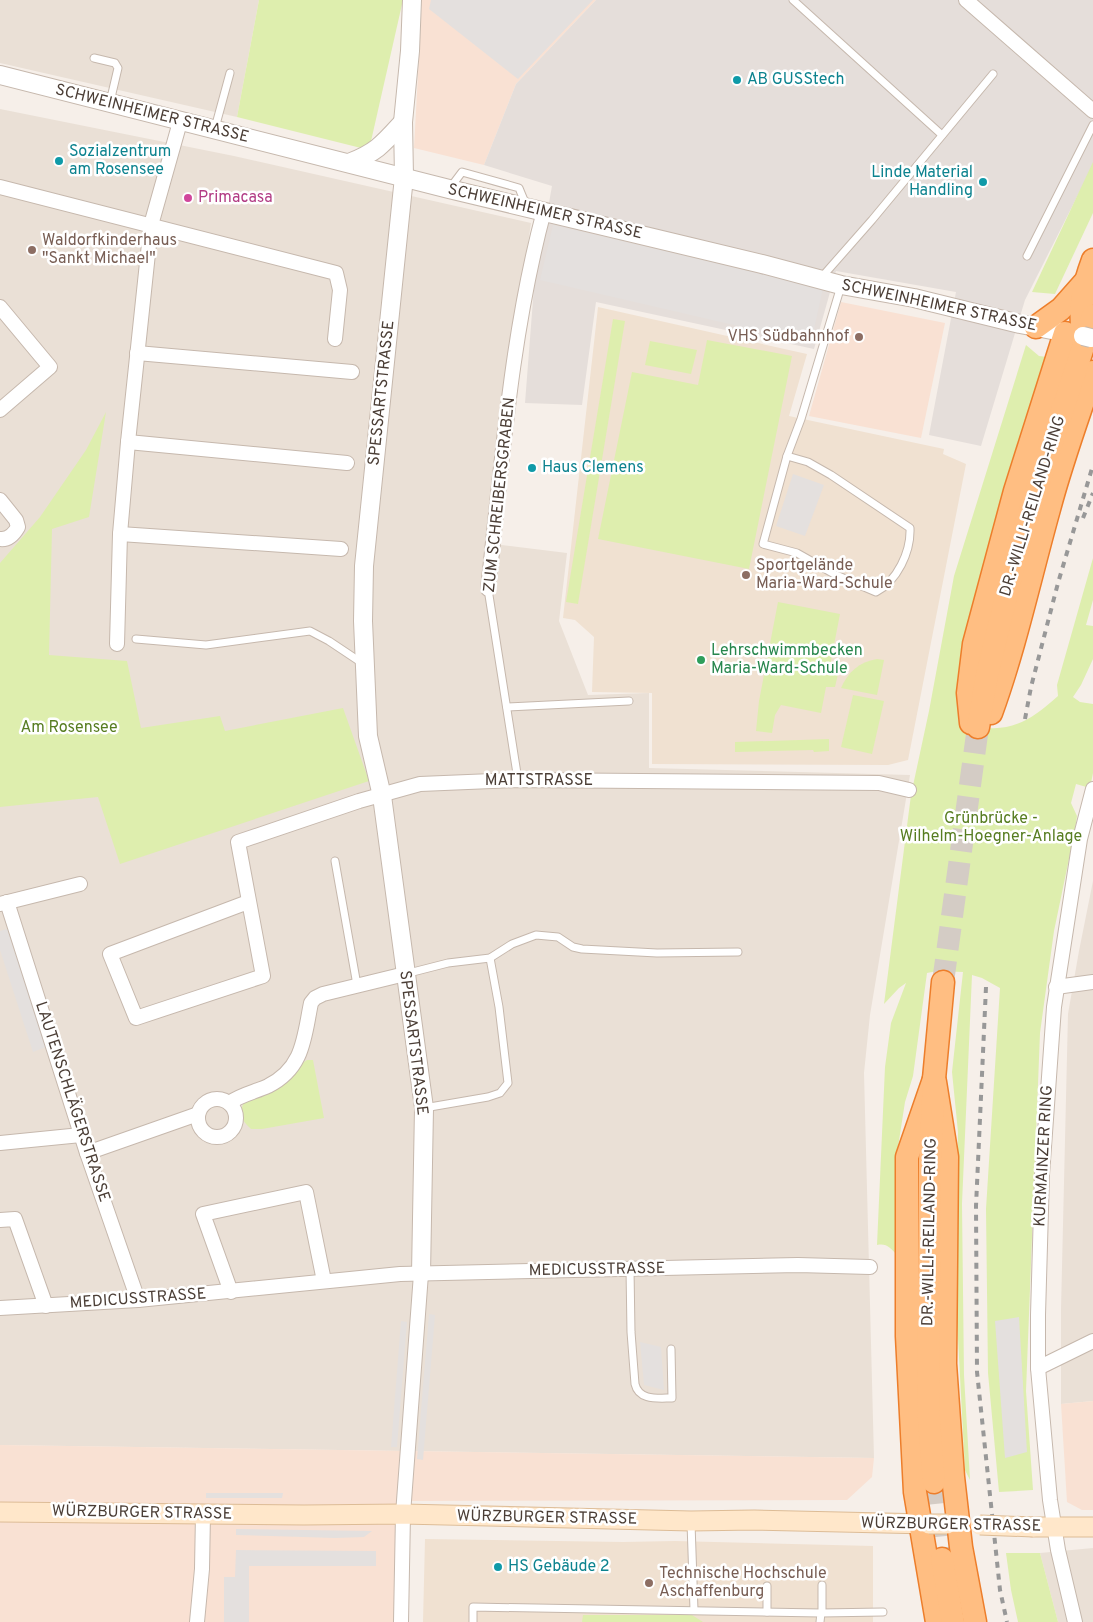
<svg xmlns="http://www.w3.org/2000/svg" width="1093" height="1622" viewBox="0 0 1093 1622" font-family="Overpass,sans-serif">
	<rect width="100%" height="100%" fill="#f6efe9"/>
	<!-- residential -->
	<g fill="#eae0d6">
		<path d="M0,0H259L237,117L0,63Z"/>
		<path d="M0,109L234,156L531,223L521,291L505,376L485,543L567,553L559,621L588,695L649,693V768L910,775L870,1015L864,1073L874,1458L0,1445Z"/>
		<path d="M1093,881V1401L1061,1404V1310L1068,1014L1079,951Z"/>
		<path d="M1093,1548V1622H1058L1040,1553Z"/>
	</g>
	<!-- commercial -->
	<g fill="#f9e1d3">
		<path d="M422,0H596L516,84L484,165L414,148Z"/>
		<path d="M841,302L945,323L921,438L809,416Z"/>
		<path d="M1093,1401V1510H1082L1067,1502L1061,1404Z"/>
		<path d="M0,1445L874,1458L872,1477L847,1500L402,1501L397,1622H0Z"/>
	</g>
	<!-- industrial -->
	<path fill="#e5deda" d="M596,0H1093V165L1025,300L981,446L929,435L956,292L836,271L814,349L596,302L582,405L525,403L534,287L552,186L484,165L516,84Z"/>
	<!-- education -->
	<g fill="#f0e1d1">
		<path d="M598,307L807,354L789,416L944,449L943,454L966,464L908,760L888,765L652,764V693L592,692L594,637L575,620L563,618Z"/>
		<path d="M425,1539L623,1542L675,1541L873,1546V1622H423Z"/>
	</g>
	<!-- green -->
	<g fill="#deeeae">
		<path d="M259,0H403L369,150L237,117Z"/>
		<path d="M1093,162V213L1055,294L1032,292Z"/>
		<path d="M613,319L625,321L578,604L566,602Z"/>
		<path d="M707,340L792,356L749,569L598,539L632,372L698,385Z"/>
		<path d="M650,341L697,350L691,374L645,365Z"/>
		<path d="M1026,345L1039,356L1047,357L961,678L958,720C1001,738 1026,725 1058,696L1057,685L1093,558V600L1086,625L1093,626V659L1081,685L1073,697L1080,702L1093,704V773L1090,788L1076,784L1071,803L1077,816L1075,830L1054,931L1040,1033L1026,1391L1033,1490L999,1492L988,1373L986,1209L1000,988L982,978L972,975L962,1204L964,1375L970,1480L965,1470L956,1301L958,1132L952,1072L963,972L937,971L927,973L913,1076L905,1102L898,1147L897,1255C890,1248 887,1243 877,1245L885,1067L891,1023L906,983L899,988L884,1004L911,795L929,711L954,576Z"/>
		<path d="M106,412L89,517L52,529L49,655L127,661L141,728L220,716L225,731L343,708L369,781L120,864L98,797L0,807V563L40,517L86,450Z"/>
		<path d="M778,602L840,614L829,671L838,674L835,687H826L821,713L781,705L775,715L772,733L756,731L759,701Z"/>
		<path d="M877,659L884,660L877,695L841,688C848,672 859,662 877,659Z"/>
		<path d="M853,695L884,701L872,754L841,747Z"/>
		<path d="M829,739V751L814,752L813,750L735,752V742Z"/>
		<path d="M307,1060H313L324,1118L262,1129H251C240,1119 238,1112 246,1099Z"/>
		<path d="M1006,1553H1040L1058,1622H1018L1011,1590Z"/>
		<path d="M583,1615H692L703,1622H582Z"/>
	</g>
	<!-- parking -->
	<g fill="#e4e0de">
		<path d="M431,0H593L518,79L429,9Z"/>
		<path d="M553,225L823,288L811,343L540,280Z"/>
		<path d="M793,474L824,485L805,536L776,526Z"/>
		<path d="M7,929L46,1047L33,1052L0,950V931Z"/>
		<path d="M429,1314L435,1315L423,1460L417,1459Z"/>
		<path d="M1019,1317L1027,1452L1005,1458L995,1321Z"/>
		<path d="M401,1321L407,1322L397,1447H391Z"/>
		<path d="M640,1342L661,1347L664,1390L644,1385Z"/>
		<path d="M206,1493H283L282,1498H206Z"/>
		<path d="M236,1529L372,1531L364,1537L335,1538L236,1535Z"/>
		<path d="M236,1550L376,1551V1566H249V1622H224V1577H235Z"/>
	</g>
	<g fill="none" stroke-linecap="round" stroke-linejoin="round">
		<!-- trunk-tunnel -->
		<g stroke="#d4ccc5" stroke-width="22" stroke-dasharray="22 11" stroke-linecap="butt">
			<path d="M943,982L978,727"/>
			<path d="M934,1482L942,1559"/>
		</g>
		<defs>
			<g id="service">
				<path d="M793,0L942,135"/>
				<path d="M94,58L115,63L118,68L110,102"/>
				<path d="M215,128L230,73"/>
				<path d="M450,188L462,172L519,188L526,205"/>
				<path d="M1027,256L1093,125"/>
				<path d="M821,278L872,220L993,74"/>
				<path d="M787,456L808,462L831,475L910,528C911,552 897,581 876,592L836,575L797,553L763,544Z"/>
				<path d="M787,456L801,419L841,286"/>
				<path d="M488,589L518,780"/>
				<path d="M136,639L206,645L310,631L329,641L362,663"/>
				<path d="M507,707L629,701"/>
				<path d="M335,861L357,985"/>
				<path d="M405,974L448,963L490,958L512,944L536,935L558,937L573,947L582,949L657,953L738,952"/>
				<path d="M424,1108L488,1097L500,1093L508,1083L499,1007L490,958"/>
				<path d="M630,1269L631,1332L635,1384C639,1401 658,1398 672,1398L671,1349"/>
				<path d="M691,1523L694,1610"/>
				<path d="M822,1585V1613"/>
				<path d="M767,1586V1612"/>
				<path d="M821,1613L883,1612"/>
				<path d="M473,1622V1607L821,1613L820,1622"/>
			</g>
			<g id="minor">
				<path d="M966,0L1093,111"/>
				<path d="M0,187L336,273L340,290L335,339"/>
				<path d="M0,307L50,367L0,410"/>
				<path d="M137,353L352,372"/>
				<path d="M128,442L347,463"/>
				<path d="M0,500L16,520L18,527C14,534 8,540 0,539"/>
				<path d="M120,534L341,549"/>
				<path d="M488,589C502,463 511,334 544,211"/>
				<path d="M117,644L120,534L128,442L151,225L180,122"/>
				<path d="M7,902L87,1153L138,1300"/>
				<path d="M248,902L110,954L136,1018L263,976L238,842L359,801L420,784L518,780L879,783L909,790"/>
				<path d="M0,904L80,884"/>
				<path d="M1056,987L1093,982"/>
				<circle cx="217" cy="1118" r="19"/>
				<path d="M229,1103C242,1094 255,1092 268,1086C304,1068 304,1037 311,1003L315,998L323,994L405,974"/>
				<path d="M0,1143L81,1135"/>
				<path d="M87,1153L198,1114"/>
				<path d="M0,1220L15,1219L46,1306"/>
				<path d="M231,1292L203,1214L306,1192L324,1281"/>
				<path d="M0,1308L138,1300L400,1274L798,1265L870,1267"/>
				<path d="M1038,1368L1093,1341"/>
				<path d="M197,1622L202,1569L203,1514"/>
				<path d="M401,1622L403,1514L421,1274"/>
				<path d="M1075,1622L1058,1550L1050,1500L1038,1368V1315L1042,1175L1054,1007L1080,839L1093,789"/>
			</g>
			<g id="tertiary">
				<path d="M412,0L410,51L403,122L404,177L364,566L363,621L368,736L382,796L424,1108L421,1274"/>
				<path d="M0,75L449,189L762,264L841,285L914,298L1020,324L1078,335"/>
				<path d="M349,163C377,152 383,144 403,122"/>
			</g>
			<g id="secondary">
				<path d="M0,1512L304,1515L403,1514L691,1521L754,1520L929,1524"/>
				<path d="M1033,1527H1093"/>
			</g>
			<g id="trunk">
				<path d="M1036,327L1061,309L1084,283"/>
				<path d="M1083,335C1079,306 1083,287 1093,260"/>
				<path d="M991,713C1015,647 1030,577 1049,509C1061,463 1078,417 1093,372"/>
				<path d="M971,723L968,693L974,644L1015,491L1065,333"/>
				<path d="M978,727L987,675L1019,544L1093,316"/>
				<path d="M934,1079L907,1157V1336L915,1492L937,1622"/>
				<path d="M935,1082L947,1157L945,1364L953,1477L961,1547L975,1622"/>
				<path d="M934,1482L928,1409L930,1161L934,1079L943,982"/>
				<path d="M942,1559L953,1622"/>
			</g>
		</defs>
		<!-- service casing -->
		<use href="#service" stroke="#c6b8ad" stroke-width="9"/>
		<!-- minor casing -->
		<use href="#minor" stroke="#c6b8ad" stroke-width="16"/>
		<!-- tertiary casing -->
		<use href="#tertiary" stroke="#c6b8ad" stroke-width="20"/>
		<!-- secondary casing -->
		<use href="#secondary" stroke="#ddbc96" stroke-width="21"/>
		<!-- trunk casing -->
		<use href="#trunk" stroke="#ed7e2b" stroke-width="25"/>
		<!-- service -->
		<use href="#service" stroke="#fff" stroke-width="7"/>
		<!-- minor -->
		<use href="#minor" stroke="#fff" stroke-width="14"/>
		<!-- tertiary -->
		<use href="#tertiary" stroke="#fff" stroke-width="18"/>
		<!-- secondary -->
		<use href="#secondary" stroke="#ffe7ca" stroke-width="19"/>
		<!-- trunk -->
		<use href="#trunk" stroke="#ffbe82" stroke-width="22"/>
		<!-- rail -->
		<g stroke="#989898" stroke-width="4" stroke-dasharray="6 6" stroke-linecap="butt">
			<path d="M1083,518L1093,493"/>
			<path d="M1025,719L1031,687L1058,583L1093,465"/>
			<path d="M986,987L976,1206L977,1372L1000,1590L1007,1622"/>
		</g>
		<defs>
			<path id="tertiary-bridge" d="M1083,336L1091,338"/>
			<g id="secondary-bridge">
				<path d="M929,1524H947"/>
				<path d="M980,1525L1033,1527"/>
			</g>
		</defs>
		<!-- tertiary-bridge casing -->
		<use href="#tertiary-bridge" stroke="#c6b8ad" stroke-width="20" stroke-linecap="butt"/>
		<!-- secondary-bridge casing -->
		<use href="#secondary-bridge" stroke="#ddbc96" stroke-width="21" stroke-linecap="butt"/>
		<!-- tertiary-bridge -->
		<use href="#tertiary-bridge" stroke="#fff" stroke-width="18"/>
		<!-- secondary-bridge -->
		<use href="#secondary-bridge" stroke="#ffe7ca" stroke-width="19"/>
	</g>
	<!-- markers -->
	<g fill="#0f9aa8" stroke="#fff" stroke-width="2">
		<circle cx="737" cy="80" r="5"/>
		<circle cx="59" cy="161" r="5"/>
		<circle cx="983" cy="182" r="5"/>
		<circle cx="532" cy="468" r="5"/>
		<circle cx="498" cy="1567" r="5"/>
	</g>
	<circle fill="#d1479c" stroke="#fff" stroke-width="2" cx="188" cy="198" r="5"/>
	<g fill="#8d6e63" stroke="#fff" stroke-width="2">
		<circle cx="32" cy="250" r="5"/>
		<circle cx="859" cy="337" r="5"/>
		<circle cx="746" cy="575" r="5"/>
		<circle cx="649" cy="1583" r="5"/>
	</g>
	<circle fill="#2e9e5b" stroke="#fff" stroke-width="2" cx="701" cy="660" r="5"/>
	<g text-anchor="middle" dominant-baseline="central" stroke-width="5" stroke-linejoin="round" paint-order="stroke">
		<!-- culture labels -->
		<g font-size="16" fill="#0d838f" stroke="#fff" text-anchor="start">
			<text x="747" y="80">AB GUSStech</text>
			<text x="69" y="152">Sozialzentrum<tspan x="69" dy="18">am Rosensee</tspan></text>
			<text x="973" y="173" text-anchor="end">Linde Material<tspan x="973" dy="18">Handling</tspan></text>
			<text x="542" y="468">Haus Clemens</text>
			<text x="508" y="1567">HS Gebäude 2</text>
		</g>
		<!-- street labels -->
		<g font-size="16" fill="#4b3e36" stroke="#fff">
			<text transform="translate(152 114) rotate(14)">SCHWEINHEIMER STRASSE</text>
			<text transform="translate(545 212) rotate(13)">SCHWEINHEIMER STRASSE</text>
			<text transform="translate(939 306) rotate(12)">SCHWEINHEIMER STRASSE</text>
			<text transform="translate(382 393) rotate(-84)">SPESSARTSTRASSE</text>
			<text transform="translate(500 495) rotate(-84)">ZUM SCHREIBERSGRABEN</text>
			<text transform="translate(1033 506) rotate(-73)">DR.-WILLI-REILAND-RING</text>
			<text x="539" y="781">MATTSTRASSE</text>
			<text transform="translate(413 1043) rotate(83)">SPESSARTSTRASSE</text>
			<text transform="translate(72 1102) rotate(72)">LAUTENSCHLÄGERSTRASSE</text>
			<text transform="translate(1044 1156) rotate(-87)">KURMAINZER RING</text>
			<text transform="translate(930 1232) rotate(-89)">DR.-WILLI-REILAND-RING</text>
			<text transform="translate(597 1270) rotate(-1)">MEDICUSSTRASSE</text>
			<text transform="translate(138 1299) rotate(-4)">MEDICUSSTRASSE</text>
			<text transform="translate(142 1513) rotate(1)">WÜRZBURGER STRASSE</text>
			<text transform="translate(547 1518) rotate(1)">WÜRZBURGER STRASSE</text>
			<text transform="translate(951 1525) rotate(1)">WÜRZBURGER STRASSE</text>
		</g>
		<!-- hotel labels -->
		<g font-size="16" fill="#b23c85" stroke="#fff" text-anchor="start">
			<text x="198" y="198">Primacasa</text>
		</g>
		<!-- education labels -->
		<g font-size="16" fill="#785e54" stroke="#fff" text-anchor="start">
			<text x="42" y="241">Waldorfkinderhaus<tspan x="42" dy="18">"Sankt Michael"</tspan></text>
			<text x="849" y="337" text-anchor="end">VHS Südbahnhof</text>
			<text x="756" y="566">Sportgelände<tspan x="756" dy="18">Maria-Ward-Schule</tspan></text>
			<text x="659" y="1574">Technische Hochschule<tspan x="659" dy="18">Aschaffenburg</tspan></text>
		</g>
		<!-- leisure labels -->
		<g font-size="16" fill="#27864d" stroke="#fff" text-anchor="start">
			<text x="711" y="651">Lehrschwimmbecken<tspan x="711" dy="18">Maria-Ward-Schule</tspan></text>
		</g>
		<!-- park labels -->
		<g font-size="16" fill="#577d21" stroke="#fff">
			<text x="69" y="728">Am Rosensee</text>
			<text x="991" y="819">Grünbrücke -<tspan x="991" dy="18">Wilhelm-Hoegner-Anlage</tspan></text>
		</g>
	</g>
</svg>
